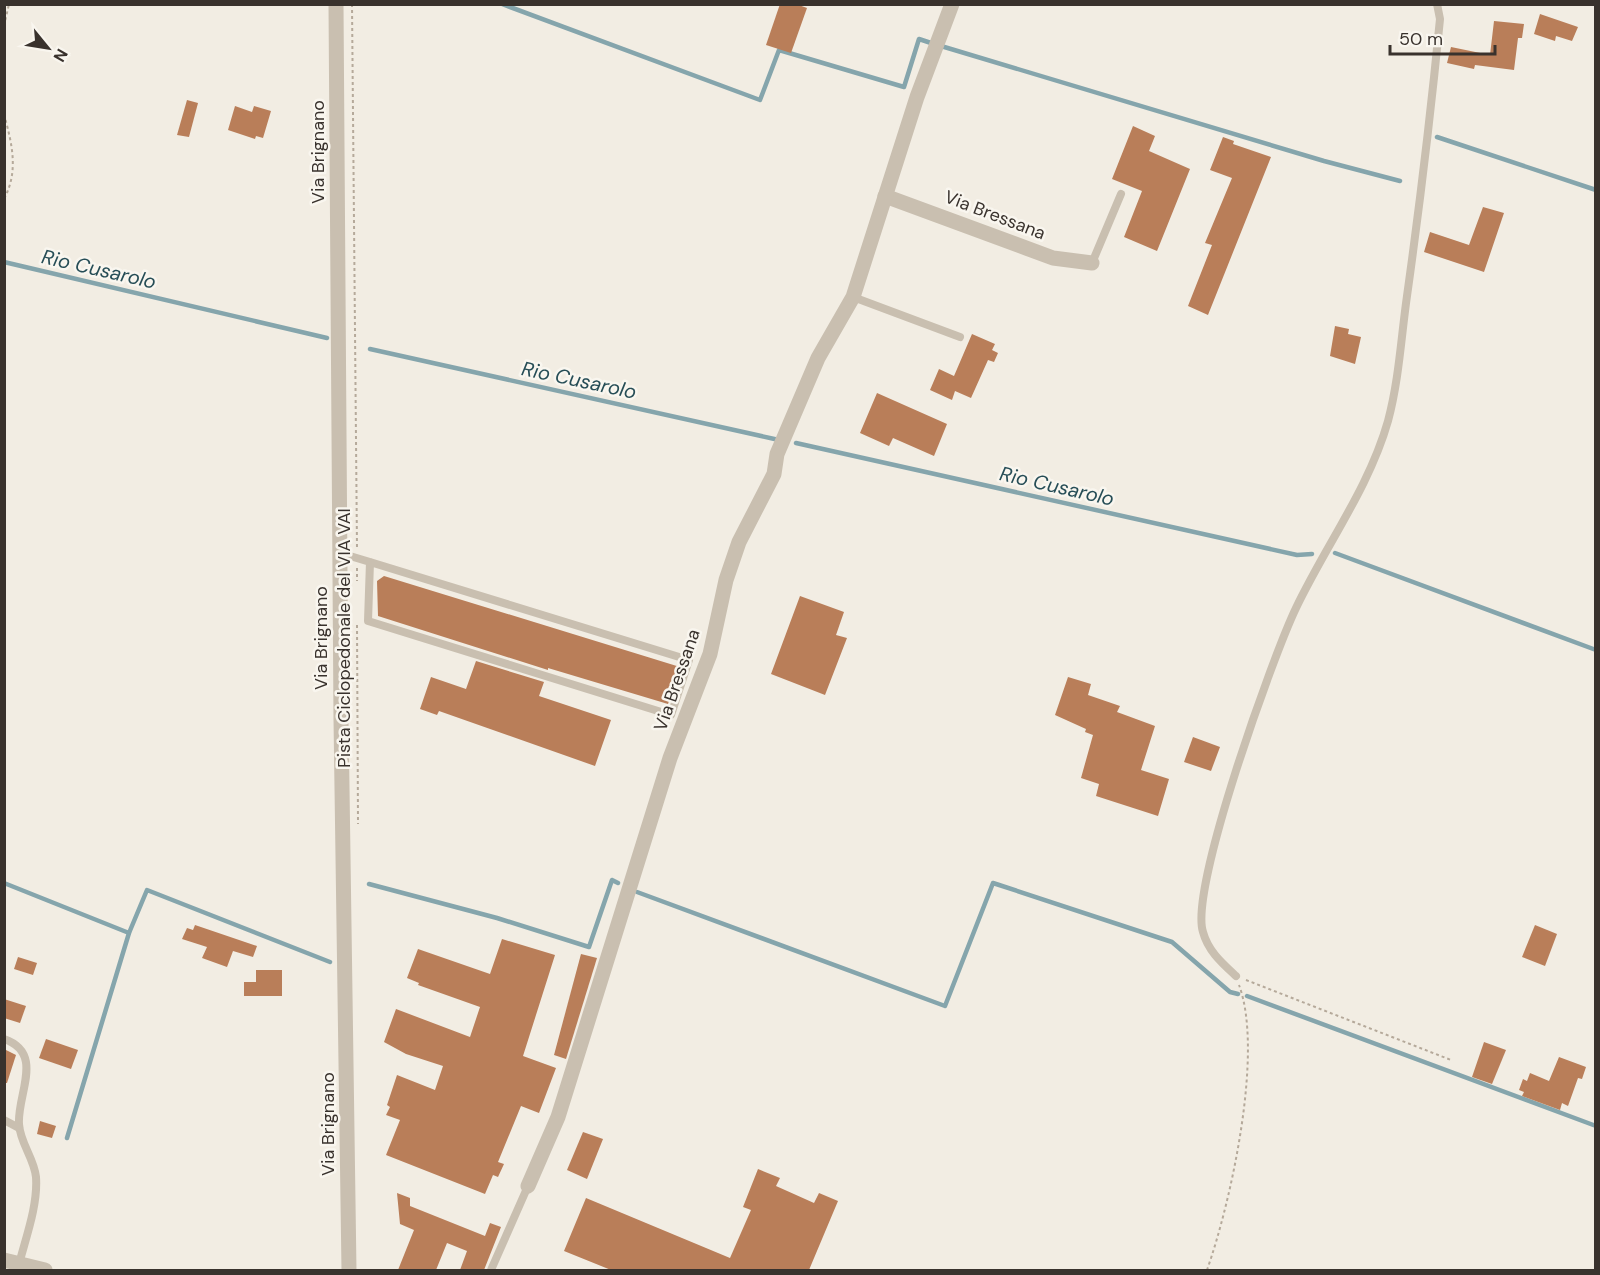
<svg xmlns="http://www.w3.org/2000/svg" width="1600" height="1275" viewBox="0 0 1600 1275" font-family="'DM Sans',sans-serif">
	<rect width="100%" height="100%" fill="#f2ede3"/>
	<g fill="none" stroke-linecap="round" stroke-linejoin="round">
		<!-- stream -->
		<g stroke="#85a5ac" stroke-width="4.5">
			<path d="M502,4L760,100L779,50L904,87L919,39L931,43"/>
			<path d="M941,46L1324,161L1400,181"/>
			<path d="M1437,137L1596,190"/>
			<path d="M4,262L327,338"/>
			<path d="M370,349L779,440"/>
			<path d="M796,443L1297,555L1312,554"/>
			<path d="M1335,553L1596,650"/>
			<path d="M4,883L129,933"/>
			<path d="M369,884L497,918L589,947L612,880L618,883"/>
			<path d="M637,892L945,1006L993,883L1172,942L1230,992L1238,994"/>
			<path d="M1247,996L1596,1126"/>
			<path d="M67,1138L129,933L147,890L330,962"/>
		</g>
	</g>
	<!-- building -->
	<g fill="#b97e59">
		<path d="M780,4H796L807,8L791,53L766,45Z"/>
		<path d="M1540,14L1578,27L1572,41L1556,36L1555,41L1534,34Z"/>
		<path d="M1494,21L1524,24L1522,38H1518L1514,70L1475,65L1474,69L1447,63L1451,47L1490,55Z"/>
		<path d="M187,100L198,103L189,137L177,135Z"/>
		<path d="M235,106L252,112L254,106L271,111L263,138L256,136L255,139L228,130Z"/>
		<path d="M1133,126L1155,136L1149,151L1190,169L1157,251L1124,237L1142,191L1112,179Z"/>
		<path d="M1223,137L1234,141L1233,144L1271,157L1208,315L1188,306L1212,245L1205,243L1232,178L1210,170Z"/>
		<path d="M1483,207L1504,213L1484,272L1424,252L1430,232L1469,245Z"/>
		<path d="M1335,326L1349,329L1348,334L1361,337L1355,364L1330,356Z"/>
		<path d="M972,334L995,344L992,350L998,353L994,362L988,360L971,398L955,391L952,400L930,390L939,369L954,376Z"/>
		<path d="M877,393L947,424L934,456L893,438L889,446L860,433Z"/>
		<path d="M384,576L680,667L668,704L548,668V670L378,616L377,581Z"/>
		<path d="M800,596L844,612L836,635L847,638L825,695L771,674Z"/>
		<path d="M476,661L544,682L539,696L611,720L595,766L439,711L437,715L420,709L431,677L466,689Z"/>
		<path d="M1068,677L1091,684L1088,695L1120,706L1117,712L1155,726L1141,770L1169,779L1158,816L1096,796L1099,784L1081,778L1093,735L1085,732L1086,729L1055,715Z"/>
		<path d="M1193,737L1220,747L1211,771L1184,762Z"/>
		<path d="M195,925L257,946L253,957L233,951L227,967L202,958L207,947L182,939L187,928L193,930Z"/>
		<path d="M1535,925L1557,934L1545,966L1522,957Z"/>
		<path d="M502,939L555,955L523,1056L556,1068L539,1113L521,1106L498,1162L504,1164L498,1177L493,1175L485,1194L386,1155L400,1120L386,1115L390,1107L387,1105L397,1075L435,1090L443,1066L406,1054L384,1042L396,1009L470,1037L480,1007L418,985L419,983L407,978L418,949L490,974Z"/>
		<path d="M581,954L597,958L566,1059L554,1055Z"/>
		<path d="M18,957L37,963L33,975L14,969Z"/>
		<path d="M256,970H282V996H244V982H256Z"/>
		<path d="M4,999L26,1006L20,1023L4,1018Z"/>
		<path d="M46,1039L78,1050L71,1069L39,1058Z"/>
		<path d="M1484,1042L1506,1050L1492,1084L1472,1077Z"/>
		<path d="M4,1049L16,1055L7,1083H4Z"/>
		<path d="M1559,1057L1586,1067L1582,1079L1578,1078L1568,1106L1562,1103L1560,1110L1522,1096L1524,1092L1519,1090L1523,1079L1527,1081L1530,1073L1549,1081Z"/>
		<path d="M40,1121L56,1126L52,1138L37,1134Z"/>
		<path d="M583,1132L603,1139L587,1179L567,1170Z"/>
		<path d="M758,1169L780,1178L776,1186L814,1203L819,1193L838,1201L809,1270H611L564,1251L586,1198L730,1258L751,1210L743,1207Z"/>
		<path d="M397,1193L410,1198V1206L485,1236L490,1223L501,1227L484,1270H460L467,1251L447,1243L436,1270H398L414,1230L400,1224Z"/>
	</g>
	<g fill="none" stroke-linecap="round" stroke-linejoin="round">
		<!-- path -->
		<g stroke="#b5a99a" stroke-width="2" stroke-dasharray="3 3" stroke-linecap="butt">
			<path d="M352,4L357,548"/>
			<path d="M4,26L9,4"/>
			<path d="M4,114C12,144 19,171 4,199"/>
			<path d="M357,568V581"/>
			<path d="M357,625L358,824"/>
			<path d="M1246,980L1451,1060"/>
			<path d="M1207,1270C1231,1202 1264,1052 1239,985"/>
		</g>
		<!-- service -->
		<g stroke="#c9bfb0" stroke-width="8">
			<path d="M1092,263L1121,194"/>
			<path d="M853,297L960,337"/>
			<path d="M340,553L370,562L689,660L671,715L368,621L370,562"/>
			<path d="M1236,976C1222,963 1208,951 1203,932C1189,889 1273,656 1296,608C1326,545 1369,488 1388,421C1399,380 1401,338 1407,296C1420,203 1431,111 1440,19L1437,4"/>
			<path d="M4,1039C45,1053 17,1094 19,1124C20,1143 34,1158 36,1177C38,1205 26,1237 19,1264"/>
			<path d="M4,1120L19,1128"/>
			<path d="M491,1270L528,1186"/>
		</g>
		<!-- minor -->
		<g stroke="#c9bfb0" stroke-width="15">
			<path d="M885,196L1053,258L1092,263"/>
			<path d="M528,1186L558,1117L670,758L710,654L726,580L739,542L774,474L777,454L818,358L853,297L917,97L952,4"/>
			<path d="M4,1260L45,1270"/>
		</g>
		<!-- tertiary -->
		<path stroke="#c9bfb0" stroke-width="15" d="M336,4L341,719L349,1270"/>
	</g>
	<g text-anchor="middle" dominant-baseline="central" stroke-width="5" stroke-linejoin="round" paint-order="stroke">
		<!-- street labels -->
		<g font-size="18" fill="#39322d" stroke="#f9f6ef">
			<text transform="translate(318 152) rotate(-90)">Via Brignano</text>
			<text transform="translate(995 215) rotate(21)">Via Bressana</text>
			<text transform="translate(321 638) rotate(-90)">Via Brignano</text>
			<text transform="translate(344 638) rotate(-90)">Pista Ciclopedonale del VIA VAI</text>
			<text transform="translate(677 680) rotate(-71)">Via Bressana</text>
			<text transform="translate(328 1124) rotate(-90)">Via Brignano</text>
		</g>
		<!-- water labels -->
		<g font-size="20" font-style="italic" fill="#264d56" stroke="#f9f6ef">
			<text transform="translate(99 269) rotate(13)">Rio Cusarolo</text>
			<text transform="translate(579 380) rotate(12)">Rio Cusarolo</text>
			<text transform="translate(1057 486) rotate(13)">Rio Cusarolo</text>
		</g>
	</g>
	<!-- border -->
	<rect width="1600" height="1275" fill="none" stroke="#39322d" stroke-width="12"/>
	<!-- north arrow -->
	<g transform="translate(48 48) rotate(120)" stroke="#f9f6ef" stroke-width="4.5" paint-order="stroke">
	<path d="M0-4.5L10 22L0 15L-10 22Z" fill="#39322d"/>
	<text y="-9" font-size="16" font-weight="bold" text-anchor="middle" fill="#39322d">N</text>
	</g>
	<!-- scale -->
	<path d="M1390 45v9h105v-9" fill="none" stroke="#39322d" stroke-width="3"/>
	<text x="1399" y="45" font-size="18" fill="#39322d" stroke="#f9f6ef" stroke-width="4.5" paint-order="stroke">50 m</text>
</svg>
